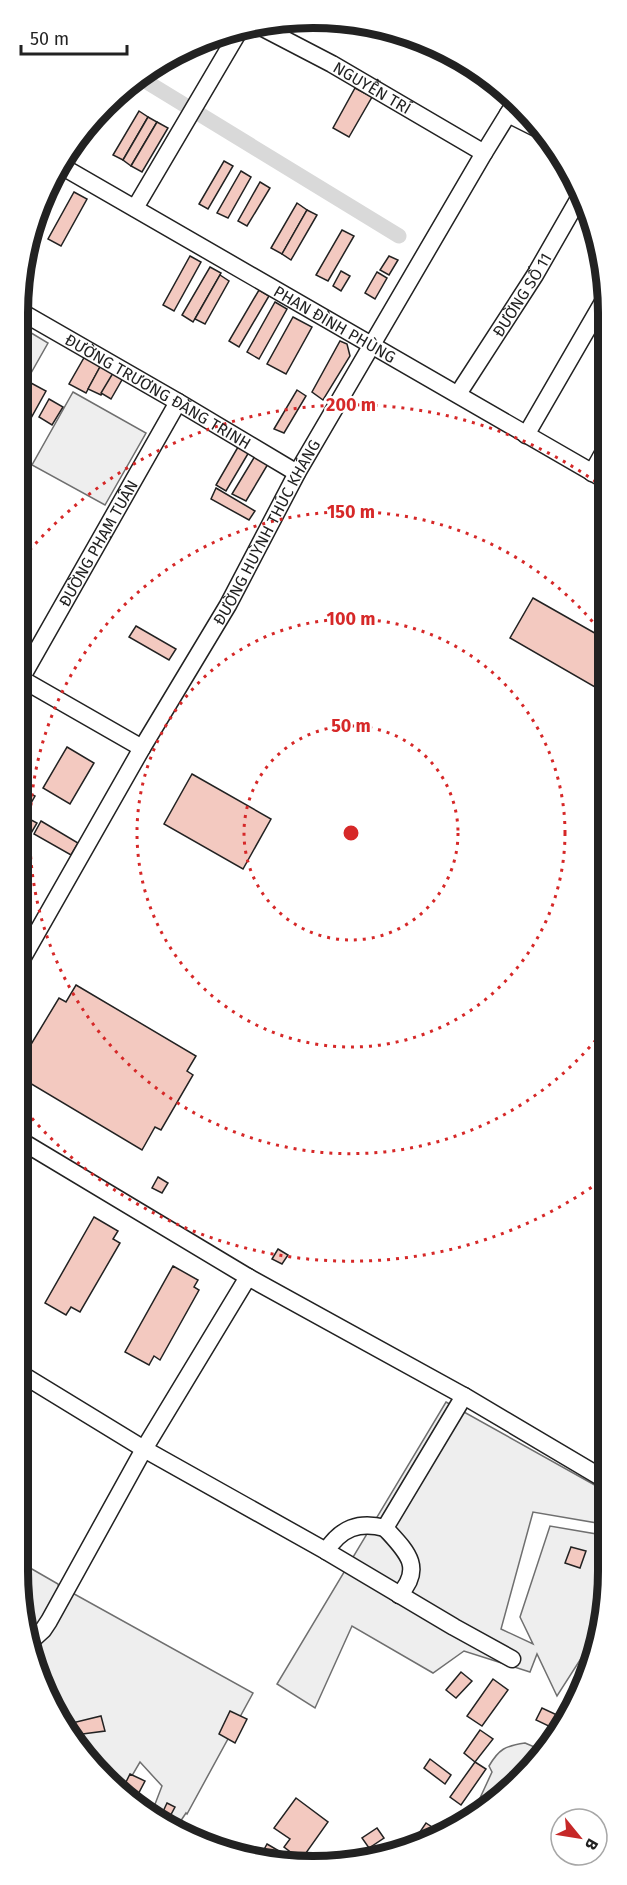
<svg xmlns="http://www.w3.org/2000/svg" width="627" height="1885" viewBox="0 0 627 1885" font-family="'Fira Sans',sans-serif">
	<rect width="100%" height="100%" fill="#fff"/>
	<!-- green -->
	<g fill="#eee" stroke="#6f6f6f" stroke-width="1.5">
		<path d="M18,325L48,343L18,396Z"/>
		<path d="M73,392L146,433L105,505L32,465Z"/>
		<path d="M446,1402L609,1493V1525L533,1512L501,1629L533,1644L520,1617L550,1526L608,1536L609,1572L601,1635H596L557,1696L537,1654L530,1672L464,1651L433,1673L352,1626L315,1708L277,1684Z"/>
		<path d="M18,1561L58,1584V1585L253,1693L187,1814L186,1813L180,1822L152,1812L162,1786L140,1762L123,1791L92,1767L52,1702L56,1697L43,1681L47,1677L36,1665L18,1572Z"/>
		<path d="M525,1743L544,1751L489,1806L480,1798L492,1772L489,1766C499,1749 505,1746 525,1743Z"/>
	</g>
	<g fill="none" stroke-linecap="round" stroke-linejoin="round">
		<!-- canal -->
		<path stroke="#d9d9d9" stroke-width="15" d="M142,79L399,236"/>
	</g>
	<!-- building -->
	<g fill="#f3c9c0" stroke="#222" stroke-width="1.5">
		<path d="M355,88L372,97L349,137L333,128Z"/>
		<path d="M139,111L148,117L123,160L113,155Z"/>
		<path d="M148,117L157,122L131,166L123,160Z"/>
		<path d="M157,122L168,128L142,172L131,166Z"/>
		<path d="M224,161L233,166L208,209L199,204Z"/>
		<path d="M241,171L251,177L228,218L217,213Z"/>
		<path d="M260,182L270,188L247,226L238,221Z"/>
		<path d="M74,192L87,199L61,246L48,239Z"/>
		<path d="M297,203L307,210L282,254L271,248Z"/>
		<path d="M307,210L317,215L291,260L282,254Z"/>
		<path d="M342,230L354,236L328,281L316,275Z"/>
		<path d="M190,256L201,262L174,311L163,305Z"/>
		<path d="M389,256L398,260L389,275L380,270Z"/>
		<path d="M210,267L221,273L193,322L182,315Z"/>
		<path d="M341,271L350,276L341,291L333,286Z"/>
		<path d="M377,272L387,278L375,299L365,293Z"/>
		<path d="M220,275L229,281L205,324L195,319Z"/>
		<path d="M259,290L269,296L239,347L229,341Z"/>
		<path d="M275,302L287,309L259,359L247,352Z"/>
		<path d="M293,317L312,327L286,374L267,364Z"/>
		<path d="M340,341L347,344L350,356L323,400L312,392Z"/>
		<path d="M85,356L101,365L86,393L69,384Z"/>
		<path d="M101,365L114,372L101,395L88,389Z"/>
		<path d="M113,373L123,378L111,399L101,393Z"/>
		<path d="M31,383L46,391L21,436L18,435V406Z"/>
		<path d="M297,390L306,396L284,433L274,429Z"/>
		<path d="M49,399L63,407L52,425L39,417Z"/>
		<path d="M238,447L249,452L226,491L216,485Z"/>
		<path d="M255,456L268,464L246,501L232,494Z"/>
		<path d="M216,488L255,511L249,520L211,499Z"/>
		<path d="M533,598L607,640V694L510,638Z"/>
		<path d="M136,626L176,649L169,660L129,637Z"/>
		<path d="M67,747L94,763L70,804L43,788Z"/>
		<path d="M192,774L271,819L243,869L164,824Z"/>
		<path d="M18,787L35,796L27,810L18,805Z"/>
		<path d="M20,814L37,823L30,835L18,827V817Z"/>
		<path d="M41,821L78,843L71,855L34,834Z"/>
		<path d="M76,985L196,1056L187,1071L193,1075L161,1130L155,1127L142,1150L18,1076L31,1053L27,1051L59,998L66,1002Z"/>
		<path d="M158,1177L168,1183L162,1193L152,1188Z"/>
		<path d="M94,1217L118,1231L113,1239L120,1243L80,1312L71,1307L66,1315L45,1303Z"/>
		<path d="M278,1249L288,1255L282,1264L272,1259Z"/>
		<path d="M173,1266L198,1280L194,1287L199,1290L160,1360L154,1356L149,1365L125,1352Z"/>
		<path d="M571,1547L586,1551L580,1568L565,1563Z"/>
		<path d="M461,1672L472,1681L456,1698L446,1690Z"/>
		<path d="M493,1679L508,1690L482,1726L467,1716Z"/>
		<path d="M569,1695L576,1698L559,1736L554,1741L546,1738L551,1727L536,1720L542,1708L559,1716Z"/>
		<path d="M230,1711L247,1719L235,1743L219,1734Z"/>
		<path d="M101,1716L105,1731L75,1735L72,1723Z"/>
		<path d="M480,1730L493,1739L475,1762L464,1753Z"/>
		<path d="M430,1759L451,1775L445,1784L424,1768Z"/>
		<path d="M475,1762L486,1769L461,1805L450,1797Z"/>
		<path d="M130,1774L145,1781L135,1800L122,1790Z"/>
		<path d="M296,1798L328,1822L301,1860L284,1847L290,1839L274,1828Z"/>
		<path d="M167,1803L175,1807L168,1820L161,1816Z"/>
		<path d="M476,1807L483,1812L478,1817L463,1824Z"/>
		<path d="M426,1823L435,1829L428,1840L409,1848Z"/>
		<path d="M377,1828L384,1838L369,1848L362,1838Z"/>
		<path d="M267,1844L286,1855L281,1864L275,1865L265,1861L260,1857Z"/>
	</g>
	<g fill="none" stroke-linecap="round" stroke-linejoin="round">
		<defs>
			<g id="minor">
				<path id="s1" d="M259,26L332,64L484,153"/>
				<path d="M508,114L544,132"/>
				<path id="s2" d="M63,167L607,481"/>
				<path d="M135,208L238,33"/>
				<path id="s3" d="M18,310L178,402L297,473"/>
				<path id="s4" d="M458,394L535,275L582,193"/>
				<path d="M526,435L607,295"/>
				<path d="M592,473L607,446"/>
				<path d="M18,677L142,748"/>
				<path id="s5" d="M18,684L178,402"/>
				<path id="s6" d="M18,966L142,748L228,605L297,473L484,153L516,101"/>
				<path d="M18,1139L248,1277L464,1396L609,1482"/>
				<path d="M18,1372L144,1449L326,1551L454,1627L512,1659"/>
				<path d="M326,1551C341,1528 359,1521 385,1528"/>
				<path d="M399,1595C425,1567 405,1550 385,1528L464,1396"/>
				<path d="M32,1640L43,1630L49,1621L144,1449L248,1277"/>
			</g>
		</defs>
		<!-- minor casing -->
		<use href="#minor" stroke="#222" stroke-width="19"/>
		<!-- minor -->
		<use href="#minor" stroke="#fff" stroke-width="16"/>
	</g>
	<!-- distance rings -->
	<g fill="none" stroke="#d62828" stroke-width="3" stroke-dasharray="3 6">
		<circle cx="351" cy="833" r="107"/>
		<circle cx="351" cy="833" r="214"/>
		<path d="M607 1026A321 321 0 1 1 606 638"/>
		<path d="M606 1177A428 428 0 0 1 18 1102M18 564A428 428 0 0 1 606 489"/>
	</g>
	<g text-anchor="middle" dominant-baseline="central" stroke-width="4.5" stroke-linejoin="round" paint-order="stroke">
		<!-- street labels -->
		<g font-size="16" fill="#222" stroke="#fff">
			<text stroke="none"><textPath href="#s1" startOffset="129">NGUYỄN TRÍ</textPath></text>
			<text stroke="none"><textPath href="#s4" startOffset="118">ĐƯỜNG SỐ 11</textPath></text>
			<text stroke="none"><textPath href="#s2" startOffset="314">PHAN ĐÌNH PHÙNG</textPath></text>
			<text stroke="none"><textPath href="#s3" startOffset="162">ĐƯỜNG TRƯƠNG ĐĂNG TRINH</textPath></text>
			<text stroke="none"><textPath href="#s6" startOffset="500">ĐƯỜNG HUỲNH THÚC KHÁNG</textPath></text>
			<text stroke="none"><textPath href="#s5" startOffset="162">ĐƯỜNG PHẠM TUÂN</textPath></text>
		</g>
	</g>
	<!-- crop -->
	<path d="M0 0H627V1885H0ZM313 28H313A285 285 0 0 1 598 313V1571A285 285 0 0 1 313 1856H313A285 285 0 0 1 28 1571V313A285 285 0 0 1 313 28Z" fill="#fff" fill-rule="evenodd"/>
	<path fill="none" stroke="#222" stroke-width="8" d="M313 28H313A285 285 0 0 1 598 313V1571A285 285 0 0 1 313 1856H313A285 285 0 0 1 28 1571V313A285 285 0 0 1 313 28Z"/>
	<circle cx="351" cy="833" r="9" fill="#d62828" stroke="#fff" stroke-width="3"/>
	<g font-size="18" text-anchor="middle" font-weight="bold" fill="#d62828" stroke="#fff" stroke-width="4.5" stroke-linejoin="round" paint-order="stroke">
		<text x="351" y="411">200 m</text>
		<text x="351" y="518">150 m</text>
		<text x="351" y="625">100 m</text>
		<text x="351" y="732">50 m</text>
	</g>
	<!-- north arrow -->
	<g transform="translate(579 1837) rotate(120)"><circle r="28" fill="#ffffff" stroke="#a7a7a7" stroke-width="1.5"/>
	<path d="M0-4.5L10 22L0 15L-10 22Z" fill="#c62828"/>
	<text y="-9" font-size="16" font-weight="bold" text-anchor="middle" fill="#222222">B</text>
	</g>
	<!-- scale -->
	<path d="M21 45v9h106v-9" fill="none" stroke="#222222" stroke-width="3"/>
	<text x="30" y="45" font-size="18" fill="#222222" stroke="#ffffff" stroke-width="4.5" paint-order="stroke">50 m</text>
</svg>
